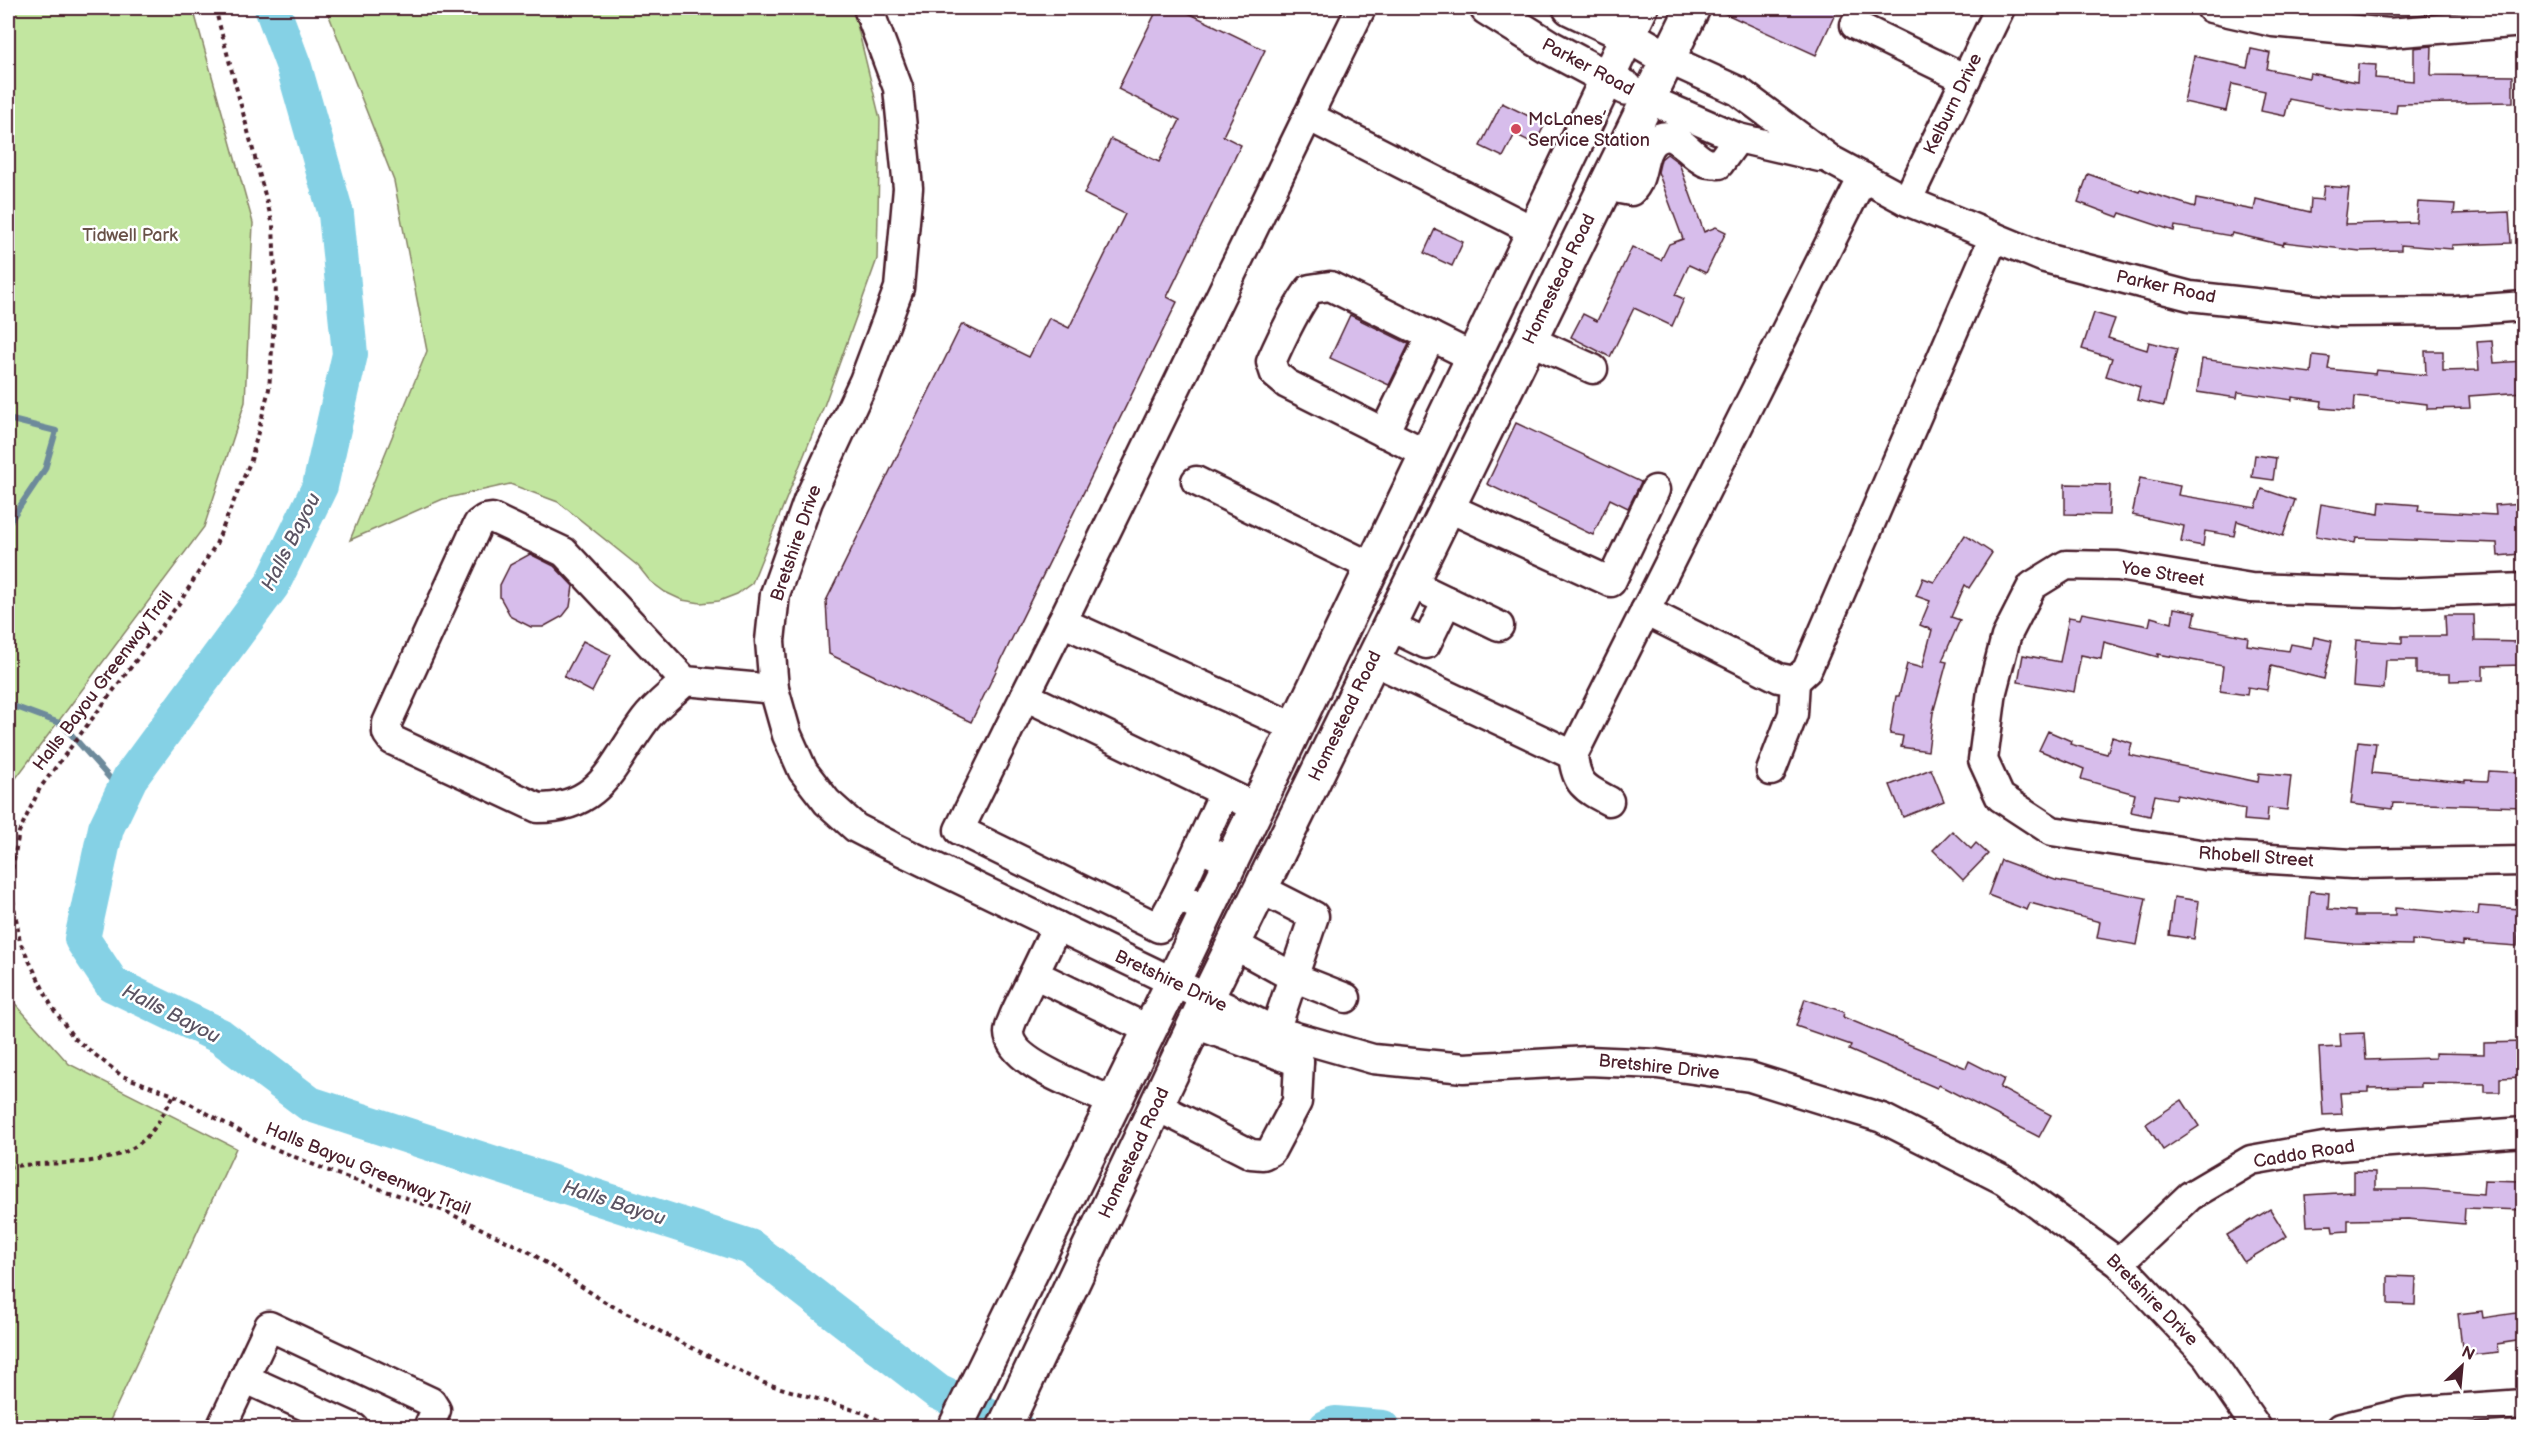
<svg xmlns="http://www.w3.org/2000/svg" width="2531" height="1435" viewBox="0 0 2531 1435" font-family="'Balsamiq Sans',sans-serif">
	<rect width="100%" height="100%" fill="#fff"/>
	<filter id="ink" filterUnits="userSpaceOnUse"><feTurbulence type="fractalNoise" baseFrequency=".0167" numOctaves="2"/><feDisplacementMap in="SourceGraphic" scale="12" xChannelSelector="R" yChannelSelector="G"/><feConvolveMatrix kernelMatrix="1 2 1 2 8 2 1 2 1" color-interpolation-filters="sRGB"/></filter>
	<g filter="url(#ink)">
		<!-- green -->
		<g fill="#c2e6a0" stroke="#868266" stroke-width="1.5">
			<path d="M8,8H193L253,223L245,402L204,527L13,782L8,797Z"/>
			<path d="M326,8H853L880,119L877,259L824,406L752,583L737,594L719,601L701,603L682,600L665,592L650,581L638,566L558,502L510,484L443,499L350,540L427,351L394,181Z"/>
			<path d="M8,989L11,999L69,1064L236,1148L107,1427H8Z"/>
		</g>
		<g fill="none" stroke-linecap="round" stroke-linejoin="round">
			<!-- stream -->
			<g stroke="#6d8a9b" stroke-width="6">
				<path d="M8,419L56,431L45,469L8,524"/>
				<path d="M8,704L62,724L123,793"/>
			</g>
			<!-- river -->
			<g stroke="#85d1e5" stroke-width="36">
				<path d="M272,8L294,67L336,214L350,354L320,486L272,585L130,778L106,828L82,939L112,984L220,1036L310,1104L750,1247L938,1392L1016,1428"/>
				<path d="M1326,1428L1335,1424L1383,1428"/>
			</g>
		</g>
		<!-- building -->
		<g fill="#d7bdeb" stroke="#4a1f2b" stroke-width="1.5">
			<path d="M1158,8H1178L1265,50L1223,136L1241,145L1167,297L1177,302L971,722L829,654L826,601L962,324L1029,357L1049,318L1069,328L1125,214L1084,194L1111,139L1159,162L1180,120L1118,89Z"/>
			<path d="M1713,8H1780L1791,13L1794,8H1826L1836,12L1816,55Z"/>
			<path d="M2432,46L2431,75L2513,76V102L2397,104L2396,113L2340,109L2289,99L2285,116L2261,111L2265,91L2232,84L2226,111L2184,102L2194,56L2247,68L2251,49L2270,53L2267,69L2309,78L2310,73L2357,82L2358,64L2376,65L2375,78L2414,81V48Z"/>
			<path d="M1502,103L1545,124L1535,144L1515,134L1503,157L1480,146Z"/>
			<path d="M1667,154L1679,163L1704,232L1716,227L1726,232L1706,273L1689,265L1675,295L1684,299L1672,326L1634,308L1610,357L1571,337L1583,314L1597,321L1632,247L1661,260L1669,244L1683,239L1658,172L1661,159Z"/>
			<path d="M2088,174L2139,192L2140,190L2195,207L2196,199L2254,210L2256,199L2310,212L2311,199L2322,200L2324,186L2349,188L2345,224L2416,222L2418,202L2455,204L2454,214L2509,212L2511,243L2452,245V249L2401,245V250L2360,251L2284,242L2283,245L2232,233L2231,236L2175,226L2174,231L2120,213L2118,217L2078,202Z"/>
			<path d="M1435,229L1463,242L1452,266L1424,253Z"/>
			<path d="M2094,313L2115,319L2108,338L2147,350L2149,342L2177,349L2164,406L2137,400L2140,387L2106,376L2112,358L2082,349Z"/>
			<path d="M1350,315L1409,344L1389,385L1330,358Z"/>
			<path d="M2492,341L2494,363L2523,361V392L2469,396L2470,408L2427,409V404L2355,396L2354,411L2321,408L2322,401L2292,397V400L2238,392L2237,398L2197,392L2202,359L2311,373L2313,355L2330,357L2328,369L2375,374L2376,370L2426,375L2425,351H2443V371L2479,370L2477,342Z"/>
			<path d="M1516,423L1641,482L1628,508L1610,499L1593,535L1487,484Z"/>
			<path d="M2255,455L2276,458L2273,480L2252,477Z"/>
			<path d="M2140,478L2180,486L2178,495L2256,508L2262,489L2295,500L2283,536L2237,521L2234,536L2205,531L2203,546L2181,542L2184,526L2132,515Z"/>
			<path d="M2065,484L2110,485L2109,515L2065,514Z"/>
			<path d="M2380,502L2419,505L2418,511L2496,515L2495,505L2523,503V535H2518L2520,554L2498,556L2497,543L2356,538L2355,543L2316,536L2321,504L2379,514Z"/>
			<path d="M1965,535L1992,553L1969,588L1965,585L1951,617L1960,620L1942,661L1947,662L1933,713L1928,751L1901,747L1903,736L1890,734L1896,696H1899L1907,664L1922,668L1932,630L1920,625L1930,601L1916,596L1923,578L1934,582Z"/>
			<path d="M530,554L554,566L573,586L570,607L563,616L543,627H531L511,617L500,597V585L510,565Z"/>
			<path d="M2174,608L2196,612L2193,626L2248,637L2247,645L2289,651L2291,644L2312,648L2314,637L2332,641L2324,679L2271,666L2267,690L2248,687L2247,695L2220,691L2223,666L2158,654V657L2104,642L2101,659L2081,655L2074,692L2018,682L2023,655L2060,662L2069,617L2080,619L2082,613L2149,626L2151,617L2172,623Z"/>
			<path d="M2445,615H2474L2475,641L2523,642V665L2483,666V680L2450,681V674H2416V660H2386L2384,689L2353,686L2356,640L2402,643V636H2446Z"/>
			<path d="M583,641L611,655L592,692L564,677Z"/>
			<path d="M2048,731L2071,741L2070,744L2107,754L2112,737L2132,743L2129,755L2258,782L2259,773L2291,776L2287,810L2268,808L2267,822L2244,820L2245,809L2177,795L2176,799L2155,795L2150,816L2131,812L2135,794L2081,779L2084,769L2039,750Z"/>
			<path d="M2358,741L2376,743L2372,773L2465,782V780L2488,781L2489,771L2523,773V807L2393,803L2392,809L2351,804Z"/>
			<path d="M1931,769L1944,801L1903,817L1890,785Z"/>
			<path d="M1952,831L1971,849L1976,843L1988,854L1963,880L1933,850Z"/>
			<path d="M2001,860L2055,880L2146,898L2137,945L2097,938L2100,922L2030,903L2027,910L1988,895Z"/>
			<path d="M2310,891L2329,893L2328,909L2355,911V916H2395V908L2478,915L2479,906L2520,909L2517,946L2463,942V946L2412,940V945L2353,944L2306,939Z"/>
			<path d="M2174,897L2199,901L2194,939L2169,935Z"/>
			<path d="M1805,999L1844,1012L1843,1017L1966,1068L1969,1061L2004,1079L2000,1088L2051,1115L2039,1137L1939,1085L1937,1088L1849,1050L1851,1045L1796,1026Z"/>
			<path d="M2364,1033L2366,1060L2435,1058V1053L2484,1054V1043L2523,1042V1077L2500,1078V1092H2485V1084L2421,1083V1087L2368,1088V1092L2340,1093L2342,1114L2323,1115L2319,1048L2341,1047L2340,1034Z"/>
			<path d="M2182,1100L2199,1126L2163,1150L2146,1124Z"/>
			<path d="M2354,1171L2375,1172V1189H2424L2483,1194L2484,1180L2523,1181V1210L2465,1208L2464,1224L2408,1219L2348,1220V1231L2333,1232L2332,1225L2307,1226L2305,1195L2354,1192Z"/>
			<path d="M2270,1209L2287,1236L2244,1262L2227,1235Z"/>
			<path d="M2388,1276L2416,1277L2415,1305L2388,1304Z"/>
			<path d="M2482,1311L2483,1318L2523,1312V1340L2497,1344L2498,1352L2463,1356L2458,1314Z"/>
		</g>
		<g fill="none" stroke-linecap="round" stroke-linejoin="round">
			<defs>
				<g id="minor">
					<path d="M868,8L898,88L908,188L899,288L864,381L808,501L775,594L770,641L774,689L787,735L803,771L827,802L856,828L891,846L1275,1031L1373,1059L1464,1068L1588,1061L1657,1064L1750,1077L1882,1118L2004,1180L2119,1263L2208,1357L2257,1428"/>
					<path d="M2211,8L2273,22L2389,33L2524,22"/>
					<path d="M1855,25L1966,79"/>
					<path d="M1668,59L1738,91L1831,160L1907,201L2045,258L2190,296L2337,312L2457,311L2524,306"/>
					<path d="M1648,99L1738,138L1820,157"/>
					<path d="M1308,116L1361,8"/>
					<path d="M1604,186L1631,191C1646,177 1639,154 1654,141C1674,125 1688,154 1705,162C1709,164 1715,163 1719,164L1738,138"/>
					<path d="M1907,201L2000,8"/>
					<path d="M1529,340L1593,369"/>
					<path d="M1384,433L1431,336"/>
					<path d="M1427,454L1287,384L1275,374L1271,362C1282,337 1294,311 1310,289L1330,286L1473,357"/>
					<path d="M1196,481L1372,567"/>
					<path d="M1447,507L1611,582L1655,490"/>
					<path d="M1410,583L1499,626"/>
					<path d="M2524,588L2396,593L2251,588L2118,566L2066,565L2032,586L2006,637L1992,691L1983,760L2000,797L2052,831L2206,855L2352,864L2524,861"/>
					<path d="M1645,611L1779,678L1795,681L1807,670L1994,237"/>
					<path d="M1062,622L1025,696L1257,808"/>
					<path d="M1389,626L1426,644L1447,601"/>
					<path d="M1372,660L1573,755L1863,177"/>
					<path d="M685,681L564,552L492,518L485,519L478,524L387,723V733L392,740L538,808C602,808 612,764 645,720C656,705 672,694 685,681L774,689"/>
					<path d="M1025,696L959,830L1159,928L1177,895"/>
					<path d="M1296,728L1062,622L1308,116L1534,231"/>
					<path d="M1573,755C1576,784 1584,788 1609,801"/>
					<path d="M1771,771L1793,714L1795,681"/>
					<path d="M1224,793L1199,847L1231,862"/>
					<path d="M1261,889L1314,916L1275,1031"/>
					<path d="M1192,903L1177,895L1199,847"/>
					<path d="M1057,926L1034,974L1150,1030"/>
					<path d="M1233,944L1293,977L1346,998"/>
					<path d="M1034,974C1029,987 1009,1021 1009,1033C1010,1064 1089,1090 1114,1102"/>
					<path d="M1195,1024L1299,1062"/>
					<path d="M1156,1106L1251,1154L1263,1155L1271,1151L1297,1102L1299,1062L1292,1036"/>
					<path d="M2119,1263L2190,1196L2251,1160L2324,1147L2524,1132"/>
					<path d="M244,1378L354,1428"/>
					<path d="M221,1428L269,1326L431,1402L436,1410L428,1428"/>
					<path d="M2341,1428L2408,1412L2524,1404"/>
				</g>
				<g id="major">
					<path d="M1487,8L1551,48L1626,88"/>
					<path d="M1570,8L1627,35L1668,59"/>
					<path d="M955,1428L1173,982L1641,8"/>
					<path d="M1004,1428L1207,998L1693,8"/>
				</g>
			</defs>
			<!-- minor casing -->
			<use href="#minor" stroke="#4a1f2b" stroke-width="33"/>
			<!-- major casing -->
			<use href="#major" stroke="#4a1f2b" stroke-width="38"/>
			<!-- path -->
			<g stroke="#4a1f2b" stroke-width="4" stroke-dasharray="4.5 4.5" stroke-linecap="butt">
				<path d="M215,8L273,225L276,297L269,389L251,460L216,544L180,602L40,788L19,832L10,882L20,942L52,1007L74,1038L122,1076L174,1095L263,1144L334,1173L447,1212L531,1253L605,1302L682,1343L764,1383L864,1413L894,1428"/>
				<path d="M8,1167C57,1158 121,1175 155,1127C162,1117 168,1105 174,1095"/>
			</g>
			<!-- minor -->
			<use href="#minor" stroke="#fff" stroke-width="28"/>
			<!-- major -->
			<use href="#major" stroke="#fff" stroke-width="33"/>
		</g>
	</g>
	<!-- markers -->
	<circle fill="#d1495b" stroke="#fff" stroke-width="2" cx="1516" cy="129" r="6"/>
	<g text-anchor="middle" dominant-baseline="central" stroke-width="5" stroke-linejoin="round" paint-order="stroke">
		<!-- street labels -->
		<g font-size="18" fill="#4a1f2b" stroke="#fff">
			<text transform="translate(1588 67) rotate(28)">Parker Road</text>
			<text transform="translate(1953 104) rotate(-64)">Kelburn Drive</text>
			<text transform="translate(1559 279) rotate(-64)">Homestead Road</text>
			<text transform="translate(2166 287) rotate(12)">Parker Road</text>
			<text transform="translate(796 543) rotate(-71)">Bretshire Drive</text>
			<text transform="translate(2163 574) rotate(9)">Yoe Street</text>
			<text transform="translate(103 681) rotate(-53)">Halls Bayou Greenway Trail</text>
			<text transform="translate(1345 716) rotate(-64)">Homestead Road</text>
			<text transform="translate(2256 857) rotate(4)">Rhobell Street</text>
			<text transform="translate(1171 981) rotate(25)">Bretshire Drive</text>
			<text transform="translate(1659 1067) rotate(6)">Bretshire Drive</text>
			<text transform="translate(1134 1153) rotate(-65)">Homestead Road</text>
			<text transform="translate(2304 1154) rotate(-9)">Caddo Road</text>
			<text transform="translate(368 1169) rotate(22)">Halls Bayou Greenway Trail</text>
			<text transform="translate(2152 1300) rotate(45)">Bretshire Drive</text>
		</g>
		<!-- poi labels -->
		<g font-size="18" fill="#4a1f2b" stroke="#fff" text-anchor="start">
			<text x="1528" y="119">McLanes’<tspan x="1528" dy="21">Service Station</tspan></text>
		</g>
		<!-- park labels -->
		<g font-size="18" fill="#685148" stroke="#fff">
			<text x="130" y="235">Tidwell Park</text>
		</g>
		<!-- water labels -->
		<g font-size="20" font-style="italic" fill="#5c5463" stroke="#fff">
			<text transform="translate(291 542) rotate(-63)">Halls Bayou</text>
			<text transform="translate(171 1014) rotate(27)">Halls Bayou</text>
			<text transform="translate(614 1203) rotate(18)">Halls Bayou</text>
		</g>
	</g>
	<!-- margin -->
	<rect width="2531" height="1435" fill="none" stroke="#fff" stroke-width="30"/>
	<rect x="15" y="15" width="2501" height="1405" fill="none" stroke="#4a1f2b" stroke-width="2" filter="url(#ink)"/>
	<!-- north arrow -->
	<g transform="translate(2462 1366) rotate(26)" stroke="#ffffff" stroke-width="4.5" paint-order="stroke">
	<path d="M0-4.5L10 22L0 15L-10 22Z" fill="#4a1f2b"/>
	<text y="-9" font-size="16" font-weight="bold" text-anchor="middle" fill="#4a1f2b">N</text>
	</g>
</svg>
